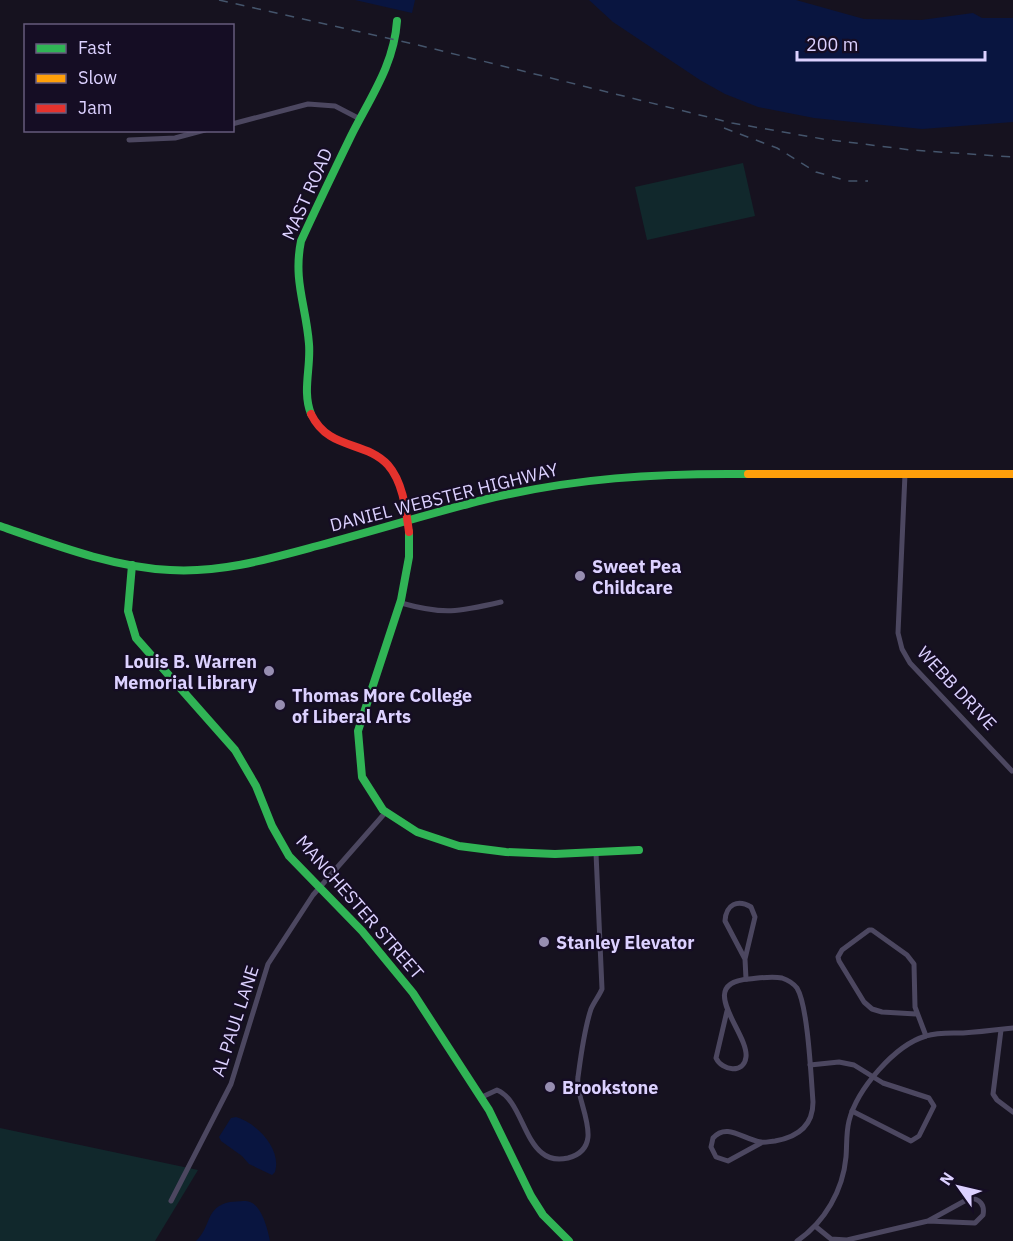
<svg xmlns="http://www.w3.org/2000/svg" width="1013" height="1241" viewBox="0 0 1013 1241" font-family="'IBM Plex Sans',sans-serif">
	<rect width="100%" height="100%" fill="#16121f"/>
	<!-- green -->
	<g fill="#11282c">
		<path d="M743,163L755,216L647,240L635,187Z"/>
		<path d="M0,1128L198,1170L155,1241H0Z"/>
	</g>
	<!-- water -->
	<g fill="#091540">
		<path d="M355,0H415L412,13Z"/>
		<path d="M589,0H796L864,19L921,20L973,13L982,18H1013V122L922,129L814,118L758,107L725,94L700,80L613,22Z"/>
		<path d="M236,1117C257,1123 282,1149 275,1172L272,1175L249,1164L242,1156L221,1141L219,1137L231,1118Z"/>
		<path d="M230,1202C236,1202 245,1200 250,1202C262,1206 268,1230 270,1241H196C212,1226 205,1207 230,1202Z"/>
	</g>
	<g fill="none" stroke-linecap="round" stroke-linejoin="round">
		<!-- street -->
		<g stroke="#4c4760" stroke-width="5">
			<path d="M232,124L308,104L335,106L360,119"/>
			<path d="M129,140L175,138L205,130"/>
			<path d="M905,474L898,633L902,649L910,663L1012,771"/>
			<path d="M401,603C444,615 458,612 501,602"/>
			<path d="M745,959L755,917L751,907C738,899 726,904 725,921L745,959L746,979"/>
			<path d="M727,1011L716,1058C722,1071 744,1074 746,1057C749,1033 694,983 749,979C760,978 771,976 782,978C788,980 793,983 797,988C808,1006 811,1077 813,1102C813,1126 798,1137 775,1141C771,1141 765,1143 761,1142C744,1140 727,1122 713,1138L711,1147L716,1157L728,1161L761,1143"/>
			<path d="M916,1014L882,1012L872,1009L864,1002L839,961L838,957L842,950L869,930H872L907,955L914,964L915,1007L926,1036"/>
			<path d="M1001,1030L993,1094L997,1100L1013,1112"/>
			<path d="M810,1065L839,1062L854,1065L883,1083L929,1098L934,1106L919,1136L911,1141L852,1111"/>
			<path d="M482,1097L497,1090C519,1099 523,1138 542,1153C549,1159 559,1160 568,1158C609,1147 574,1101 578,1077C581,1055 584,1030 591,1009C594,1002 599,996 602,989L596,853"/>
			<path d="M171,1201L231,1084L268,964L313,895L385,813"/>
			<path d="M815,1226L831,1239L847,1240L928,1221L970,1198C980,1199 985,1205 983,1215L975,1223L928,1221"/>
			<path d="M797,1241C825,1222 843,1190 846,1157C847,1145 846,1133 849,1121C857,1089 895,1045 926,1036C938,1032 951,1033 963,1033C980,1032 996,1030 1013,1028"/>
		</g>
		<!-- fast -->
		<g stroke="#30b455" stroke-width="8">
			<path d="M311,414C302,391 311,368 309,344C306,305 293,281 301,241C317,206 334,171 351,136C370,98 394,65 397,21"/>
			<path d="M0,526C55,545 112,567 170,570C221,573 269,559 317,546C373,531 428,514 483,500C574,478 656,473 748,474"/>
			<path d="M409,532V557L401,600L358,731L362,777L383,810L417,832L459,846L506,852L555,854L639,850"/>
			<path d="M132,565L128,611L136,638L235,750L256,786L272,826L289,856L362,931L413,993L489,1110L531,1196L543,1215L569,1241"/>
		</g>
		<!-- slow -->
		<path stroke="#ff9f0a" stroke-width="8" d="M748,474H1013"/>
		<!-- jam -->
		<path stroke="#e5322d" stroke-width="8" d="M311,414C329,451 365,440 388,465C403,482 406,510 409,532"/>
		<!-- rail -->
		<g stroke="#44546b" stroke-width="1.5" stroke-dasharray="9 8" stroke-linecap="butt">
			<path d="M219,0L418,45L732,123L823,139L911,150L1013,157"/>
			<path d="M724,128L777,148L816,172L848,181H868"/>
		</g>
	</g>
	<!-- markers -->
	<g fill="#978eb1" stroke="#150d24" stroke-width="2">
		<circle cx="580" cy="576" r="6"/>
		<circle cx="269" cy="671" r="6"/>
		<circle cx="280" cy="705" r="6"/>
		<circle cx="544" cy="942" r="6"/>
		<circle cx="550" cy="1087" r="6"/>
	</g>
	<g text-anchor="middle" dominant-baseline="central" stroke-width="4.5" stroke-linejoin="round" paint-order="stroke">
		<!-- street labels -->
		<g font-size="18" fill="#dcd1ff" stroke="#150d24">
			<text transform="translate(307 194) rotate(-66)">MAST ROAD</text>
			<text transform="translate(444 497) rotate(-14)">DANIEL WEBSTER HIGHWAY</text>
			<text transform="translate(957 688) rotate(47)">WEBB DRIVE</text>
			<text transform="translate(360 907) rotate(49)">MANCHESTER STREET</text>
			<text transform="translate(235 1021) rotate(-72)">AL PAUL LANE</text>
		</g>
		<!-- poi labels -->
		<g font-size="18" font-weight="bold" fill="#dcd1ff" stroke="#150d24" text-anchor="start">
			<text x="592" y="566">Sweet Pea<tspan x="592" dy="21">Childcare</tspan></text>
			<text x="257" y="661" text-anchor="end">Louis B. Warren<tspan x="257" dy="21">Memorial Library</tspan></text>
			<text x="292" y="695">Thomas More College<tspan x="292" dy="21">of Liberal Arts</tspan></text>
			<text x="556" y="942">Stanley Elevator</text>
			<text x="562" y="1087">Brookstone</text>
		</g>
	</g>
	<!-- legend -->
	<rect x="24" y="24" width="210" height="108" fill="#150d24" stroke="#655b7c" stroke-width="1.5"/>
	<rect x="36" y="44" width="30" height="9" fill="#30b455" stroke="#655b7c" stroke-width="1.5"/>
	<text x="78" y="54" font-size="18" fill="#dcd1ff">Fast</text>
	<rect x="36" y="74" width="30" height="9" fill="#ff9f0a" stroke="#655b7c" stroke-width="1.5"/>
	<text x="78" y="84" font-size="18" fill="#dcd1ff">Slow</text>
	<rect x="36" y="104" width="30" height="9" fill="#e5322d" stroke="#655b7c" stroke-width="1.5"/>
	<text x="78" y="114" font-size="18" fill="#dcd1ff">Jam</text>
	<!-- north arrow -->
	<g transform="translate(959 1187) rotate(304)" stroke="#150d24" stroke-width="4.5" paint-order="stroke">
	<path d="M0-4.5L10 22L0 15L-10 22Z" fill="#dcd1ff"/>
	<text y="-9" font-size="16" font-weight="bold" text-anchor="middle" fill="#dcd1ff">N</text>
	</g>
	<!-- scale -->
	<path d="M797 51v9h188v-9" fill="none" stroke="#dcd1ff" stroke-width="3"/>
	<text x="806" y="51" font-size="18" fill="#dcd1ff" stroke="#150d24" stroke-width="4.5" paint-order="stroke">200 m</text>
</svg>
